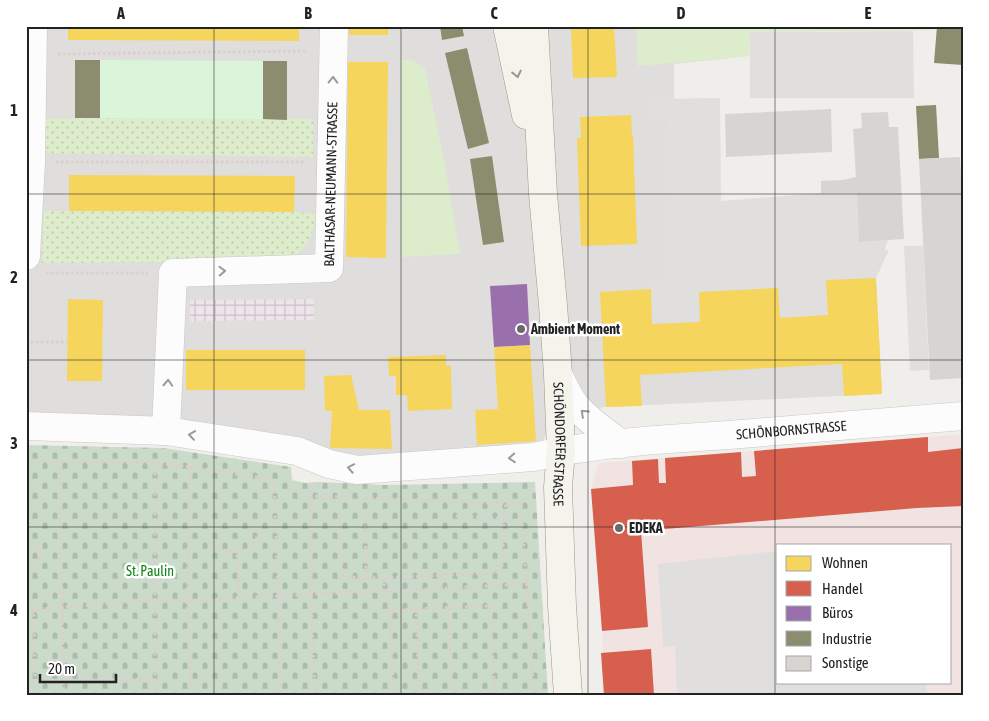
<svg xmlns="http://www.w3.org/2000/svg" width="989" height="721" viewBox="0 0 989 721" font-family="'Asap Condensed',sans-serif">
	<defs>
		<pattern id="industrial-grid" width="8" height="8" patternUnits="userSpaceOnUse" patternTransform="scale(1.25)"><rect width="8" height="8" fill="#ede4e9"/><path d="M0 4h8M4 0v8" fill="none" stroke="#cbc3c8"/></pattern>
		<pattern id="grass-dots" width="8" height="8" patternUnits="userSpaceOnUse" patternTransform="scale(1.25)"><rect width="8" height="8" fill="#ddeccb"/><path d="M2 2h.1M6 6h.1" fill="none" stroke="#bdcaae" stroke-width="1.8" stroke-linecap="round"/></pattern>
		<pattern id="cemetery-stones" width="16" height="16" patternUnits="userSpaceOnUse" patternTransform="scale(1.25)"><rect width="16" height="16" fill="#cadbca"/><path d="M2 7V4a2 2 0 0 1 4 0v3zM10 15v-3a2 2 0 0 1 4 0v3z" fill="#adbcad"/></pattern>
	</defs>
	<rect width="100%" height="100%" fill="#f0eeeb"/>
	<!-- residential -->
	<path fill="#dfdedc" d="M26,26H934V30L750,32L749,56L674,64V263L889,250L876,278L882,394L606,407L559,413L533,457L357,470L26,426Z"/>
	<!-- commercial -->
	<path fill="#f1e3e1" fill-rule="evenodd" d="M963,434V695H605L602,631L591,489L598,463L754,451L755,452ZM778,545H950V682H778Z"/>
	<!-- industrial -->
	<path fill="url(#industrial-grid)" d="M314,299V320L190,321V300Z"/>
	<!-- grass -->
	<g fill="url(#grass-dots)">
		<path d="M100,118L313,119V157L45,153L46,119Z"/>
		<path d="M44,211L294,212L316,213C313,239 309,246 288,261L42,263Z"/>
	</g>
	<!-- cemetery -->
	<path fill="url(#cemetery-stones)" d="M26,445L163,448L291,467L292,480L305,483L318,482L387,485L535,482L548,695H26Z"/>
	<!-- park -->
	<path fill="#daf5da" d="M100,60L263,61V119L100,118Z"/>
	<!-- garden -->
	<g fill="#ddeccb">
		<path d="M636,26H934V30L750,32L749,56L638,66Z"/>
		<path d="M401,60H413L425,69L444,160L460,254L401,257Z"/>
	</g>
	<!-- parking -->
	<g fill="#e0dfde">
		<path d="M913,31L914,98H750V32Z"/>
		<path d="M720,98L721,201L821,193H857L859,242L888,240L876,278L826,281L828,315L780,318L778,288L699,292L700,322L652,324L649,280L666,279L667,118L652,117L651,99Z"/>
		<path d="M904,246H923L929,370L910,371Z"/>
		<path d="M778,551V682H926L927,695H677L675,646L663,647L658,564Z"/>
	</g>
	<!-- homes -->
	<g fill="#f6d55c">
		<path d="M68,26H299V41L68,40Z"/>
		<rect x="349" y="26" width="39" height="9"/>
		<path d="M571,26H614L617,77L573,78Z"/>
		<path d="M348,62H388L386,258L346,257Z"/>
		<path d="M631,115L632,136H633L637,244L581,246L577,138H581L580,117Z"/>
		<path d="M69,175L295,176L294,212L69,211Z"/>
		<path d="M876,278L882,394L844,396L842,364L640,375L642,406L606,407L600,292L651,289L652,324L700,322L699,292L778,288L780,318L828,315L826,280Z"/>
		<path d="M68,299L103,300L102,381H67Z"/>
		<path d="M530,345L536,441L477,445L475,410L498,409L494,347Z"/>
		<rect x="186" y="350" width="119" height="40"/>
		<path d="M446,355V366H451L452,409L408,411L407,395H396V376H389L388,357Z"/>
		<path d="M351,375L359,410H390L392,449L330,448L332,411H325L324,376Z"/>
	</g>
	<!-- shops -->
	<g fill="#d6604d">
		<path d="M928,437V452L963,448V506L917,508L641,531L648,627L602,631L591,489L633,485L632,461L658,459L659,483H666L665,458L741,452L742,477L756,476L754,451Z"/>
		<path d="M651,649L654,695H604L601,653Z"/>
	</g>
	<!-- offices -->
	<path fill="#9970ab" d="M527,284L530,345L494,347L490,286Z"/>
	<!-- industry -->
	<g fill="#8c8c6e">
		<path d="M440,26H462L464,36L442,40Z"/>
		<path d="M937,26H963V65L934,63Z"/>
		<path d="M467,48L489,143L468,149L445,53Z"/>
		<rect x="75" y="60" width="25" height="58"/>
		<path d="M263,61H287V120L263,119Z"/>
		<path d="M936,105L939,158L919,159L916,106Z"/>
		<path d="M492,156L504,242L483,245L470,159Z"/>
	</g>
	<!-- building -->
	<g fill="#d7d4d2">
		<path d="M831,109L832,152L726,157L725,114Z"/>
		<path d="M888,112L889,127H898L904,239L859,242L857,193H821V181L843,180L856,177L853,129L862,128L861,113Z"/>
		<path d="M960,157L963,215V378L930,380L919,159Z"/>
	</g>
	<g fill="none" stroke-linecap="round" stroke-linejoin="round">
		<defs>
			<g id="minor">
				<path d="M26,256L31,162L33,26"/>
				<path d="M558,374C563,384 568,396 575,405C587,420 606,432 621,444"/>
				<path id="s1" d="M26,426L166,431L297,451L329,464L357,470L533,457C597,443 663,439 729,435C807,429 885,422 963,416"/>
				<path id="s2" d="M166,431L173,273L329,268L334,26"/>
			</g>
			<g id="secondary">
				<path d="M507,26L526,115"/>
				<path id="s3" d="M534,26L543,194L553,305L558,374L561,451L558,487L562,606L568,695"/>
			</g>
		</defs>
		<!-- minor casing -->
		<use href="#minor" stroke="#c9c8c7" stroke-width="29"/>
		<!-- secondary casing -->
		<use href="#secondary" stroke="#999a82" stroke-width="29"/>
		<!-- path -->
		<g stroke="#dccecd" stroke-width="3" stroke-dasharray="2.5 2.5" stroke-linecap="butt">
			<path d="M58,54L307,51"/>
			<path d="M56,162H305"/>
			<path d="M46,273H148"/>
			<path d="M26,342H67"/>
			<path d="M26,461L155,463L190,467L274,480L278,596L280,695"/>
			<path d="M59,462L64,695"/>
			<path d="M155,463V679L157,695"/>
			<path d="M190,467L187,601L192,695"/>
			<path d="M310,485L311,594L315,695"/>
			<path d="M26,489H41"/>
			<path d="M310,496L349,497"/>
			<path d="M366,498L521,504L534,695"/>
			<path d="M26,510H38"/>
			<path d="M365,511L366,578"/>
			<path d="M340,513L342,577L384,578"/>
			<path d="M456,516L504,519L506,503"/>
			<path d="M208,541C217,550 224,552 237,552L239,598"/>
			<path d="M26,546L38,545L39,570L26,571"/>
			<path d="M237,552C251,552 255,543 259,531"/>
			<path d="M384,591V578L491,573L502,570L504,519"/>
			<path d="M448,608L453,695"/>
			<path d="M34,609L35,683"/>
			<path d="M416,609L419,695"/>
			<path d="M26,610L155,600L187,601L311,594L389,591"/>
			<path d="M390,610L490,606L495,695"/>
			<path d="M26,683L63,681L155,679"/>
			<path d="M394,695L389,591L527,584"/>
		</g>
		<!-- minor -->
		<use href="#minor" stroke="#fdfcfc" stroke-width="28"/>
		<!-- secondary -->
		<use href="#secondary" stroke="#f4f4ed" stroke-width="28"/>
	</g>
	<!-- one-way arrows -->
	<defs><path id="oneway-chevron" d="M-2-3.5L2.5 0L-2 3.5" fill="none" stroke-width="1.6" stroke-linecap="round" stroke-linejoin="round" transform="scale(1.25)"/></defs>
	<use stroke="#969692" href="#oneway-chevron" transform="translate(517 74) rotate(78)"/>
	<g stroke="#9a9a9a">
		<use href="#oneway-chevron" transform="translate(333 80) rotate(-89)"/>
		<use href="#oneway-chevron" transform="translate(222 271) rotate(-2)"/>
		<use href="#oneway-chevron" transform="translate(168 383) rotate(-87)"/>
		<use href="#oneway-chevron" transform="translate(584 413) rotate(-137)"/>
		<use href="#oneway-chevron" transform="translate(192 435) rotate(-172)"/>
		<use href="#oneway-chevron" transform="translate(512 458) rotate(176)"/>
		<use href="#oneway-chevron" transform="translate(351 468) rotate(-169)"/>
	</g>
	<!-- grid -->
	<path fill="none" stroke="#222" stroke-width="1" stroke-opacity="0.55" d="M214,26V695M401,26V695M588,26V695M775,26V695M26,194H963M26,360H963M26,527H963"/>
	<!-- markers -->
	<g fill="#6a6968" stroke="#fff" stroke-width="2">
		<circle cx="521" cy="329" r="5"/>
		<circle cx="619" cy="528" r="5"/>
	</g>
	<g text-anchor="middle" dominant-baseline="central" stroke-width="5" stroke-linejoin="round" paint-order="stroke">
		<!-- street labels -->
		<g font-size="14" fill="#222" stroke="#fff">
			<text stroke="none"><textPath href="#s2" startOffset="398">BALTHASAR-NEUMANN-STRASSE</textPath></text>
			<text stroke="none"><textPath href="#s1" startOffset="772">SCHÖNBORNSTRASSE</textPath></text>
			<text stroke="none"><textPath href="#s3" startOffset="419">SCHÖNDORFER STRASSE</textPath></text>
		</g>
		<!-- poi labels -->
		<g font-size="14" font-weight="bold" fill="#222" stroke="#fff" text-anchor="start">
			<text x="531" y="329">Ambient Moment</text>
			<text x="629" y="528">EDEKA</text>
		</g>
		<!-- park labels -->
		<g font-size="14" fill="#0c8416" stroke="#fff">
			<text x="150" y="571">St. Paulin</text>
		</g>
	</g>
	<!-- border -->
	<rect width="989" height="721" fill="none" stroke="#ffffff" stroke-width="55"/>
	<!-- legend -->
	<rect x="776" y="544" width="175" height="140" fill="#ffffff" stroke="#a7a7a7"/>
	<rect x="786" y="556" width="25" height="15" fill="#f6d55c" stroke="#a7a7a7"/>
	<text x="822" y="568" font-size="15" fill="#222222">Wohnen</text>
	<rect x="786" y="581" width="25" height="15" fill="#d6604d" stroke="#a7a7a7"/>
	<text x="822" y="594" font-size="15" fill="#222222">Handel</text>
	<rect x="786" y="606" width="25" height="15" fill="#9970ab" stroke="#a7a7a7"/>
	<text x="822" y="618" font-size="15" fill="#222222">Büros</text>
	<rect x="786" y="631" width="25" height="15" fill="#8c8c6e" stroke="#a7a7a7"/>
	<text x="822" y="644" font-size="15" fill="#222222">Industrie</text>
	<rect x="786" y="656" width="25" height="15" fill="#d7d4d2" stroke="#a7a7a7"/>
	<text x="822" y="668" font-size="15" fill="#222222">Sonstige</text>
	<!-- scale -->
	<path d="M40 674v8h76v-8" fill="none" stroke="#222222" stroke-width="2.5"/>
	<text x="48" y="674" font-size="15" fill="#222222" stroke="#ffffff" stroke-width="4" paint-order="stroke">20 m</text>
	<rect x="28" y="28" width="934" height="666" fill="none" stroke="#222" stroke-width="2"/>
	<g font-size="16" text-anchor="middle" font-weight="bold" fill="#222">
		<text x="121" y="19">A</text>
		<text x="308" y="19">B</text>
		<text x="494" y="19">C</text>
		<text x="681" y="19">D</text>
		<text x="868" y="19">E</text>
		<text x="14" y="116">1</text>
		<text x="14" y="283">2</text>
		<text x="14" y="449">3</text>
		<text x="14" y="616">4</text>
	</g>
</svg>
